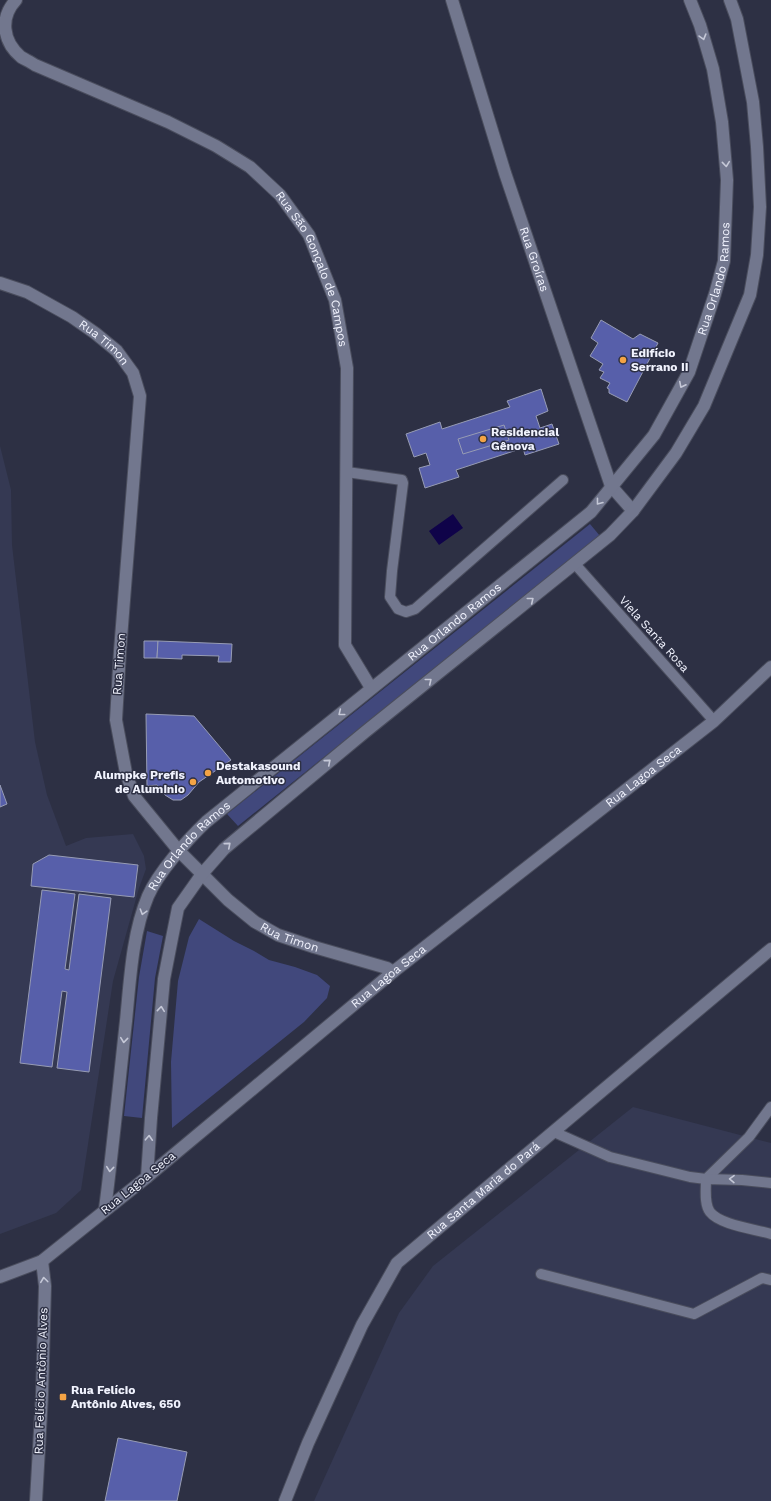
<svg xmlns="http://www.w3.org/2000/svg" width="771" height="1501" viewBox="0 0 771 1501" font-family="'Work Sans',sans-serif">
	<rect width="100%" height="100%" fill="#2d3044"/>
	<!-- built -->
	<g fill="#353953">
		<path d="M0,446L11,490L12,545L35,742L47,795L66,846L86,838L133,834L144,856L146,869L139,888L113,981L81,1190L56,1213L0,1234Z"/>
		<path d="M633,1107L771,1143V1501H314L399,1313L433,1266Z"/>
	</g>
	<!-- green -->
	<g fill="#41487c">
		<path d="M590,524L600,536L238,826L227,814Z"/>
		<path d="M199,919L234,941L254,951L269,960L295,967L317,975L330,986L327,998L304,1022L172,1128L171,1062L178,981L189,937Z"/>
		<path d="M147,931L163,936L155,978L142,1118L124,1116L139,977Z"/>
	</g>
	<!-- water -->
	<path fill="#0f0349" d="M453,514L463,528L439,545L429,531Z"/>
	<!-- building -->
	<g fill="#575faa" stroke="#979cb4">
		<path d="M601,320L633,339L640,334L658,343L627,402L609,393V389L607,388L610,383L600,378L604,372L599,370L603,364L590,356L598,343L591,338Z"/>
		<path d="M541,389L548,411L536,416L540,428L552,424L559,444L525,455L523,448L456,470L459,477L425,488L419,468L430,465L426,453L414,457L406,434L440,422L442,429L510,407L507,401Z"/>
		<path d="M504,425L509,440L463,454L458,439Z"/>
		<path d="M144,641H158L157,658H144Z"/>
		<path d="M158,641L232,644L231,662H218L219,656L182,655V659L157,658Z"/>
		<path d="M146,714L194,716L231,760L199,782L188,795L181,800H173L165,795L157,785L147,786Z"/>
		<path d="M0,785L7,804L0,807Z"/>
		<path d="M49,855L138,865L134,897L31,886L33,864Z"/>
		<path d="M42,890L75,894L65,969L69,970L79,894L111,898L89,1072L57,1068L67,992L62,991L52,1067L20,1063Z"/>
		<path d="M118,1438L187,1452L177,1501H105Z"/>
	</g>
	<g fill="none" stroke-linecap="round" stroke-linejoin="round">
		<defs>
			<g id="service">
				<path d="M347,472L402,480L403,483L392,571L390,597L398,609L406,612L415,609L563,480"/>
				<path d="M575,564L714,721"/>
				<path d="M554,1132L610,1157L690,1177L706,1179L749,1137L771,1107"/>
				<path d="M771,1183L742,1180L706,1179C706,1189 704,1204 710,1212C720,1225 755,1229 771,1234"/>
				<path d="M541,1274L694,1314L762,1278L771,1280"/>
			</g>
			<g id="minor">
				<path id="s1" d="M16,0C0,17 2,41 21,57C26,60 31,62 35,65L168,122L216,146L250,167L280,195L309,235L335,300L347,368L345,645L371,688"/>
				<path id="s2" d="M452,0L505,173L611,486L633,511"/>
				<path id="s3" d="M0,283L27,292L72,317L95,333L117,351L133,373L140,396L120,651L116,720L126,773L134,796L179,851L228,900L255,922L278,935L314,947L387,968L393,972"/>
				<path id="s4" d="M147,1177L393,972L714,721L771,667"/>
				<path id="s5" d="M285,1501L308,1443L362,1325L397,1263L771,949"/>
			</g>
			<g id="tertiary">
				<path id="s6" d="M105,1209C113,1147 119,1084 126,1021C130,981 132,934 148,896C158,873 187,840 206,822L591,512L654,435L689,372L715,294L724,261L727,180L722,122L713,69L700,25L690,0"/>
				<path d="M42,1261L147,1177L151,1118L164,979L172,938L178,908L202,874L224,849L365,732L610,535L633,511L676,453L704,406L750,295L757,255L760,207L757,147L753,102L737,19L730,0"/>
			</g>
			<path id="secondary" d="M0,1277L42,1261L45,1286L42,1395L36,1501"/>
		</defs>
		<!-- service casing -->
		<use href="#service" stroke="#4a4d5d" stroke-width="12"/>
		<!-- minor casing -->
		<use href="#minor" stroke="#4a4d5d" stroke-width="14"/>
		<!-- tertiary casing -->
		<use href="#tertiary" stroke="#4a4d5d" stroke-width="14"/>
		<!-- secondary casing -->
		<use href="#secondary" stroke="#4a4d5d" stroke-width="14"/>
		<!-- service -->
		<use href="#service" stroke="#72778e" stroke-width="10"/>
		<!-- minor -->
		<use href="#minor" stroke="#72778e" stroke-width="12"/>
		<!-- tertiary -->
		<use href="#tertiary" stroke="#72778e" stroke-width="12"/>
		<!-- secondary -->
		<use href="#secondary" stroke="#72778e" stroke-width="12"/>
	</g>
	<!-- one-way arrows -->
	<defs><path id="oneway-chevron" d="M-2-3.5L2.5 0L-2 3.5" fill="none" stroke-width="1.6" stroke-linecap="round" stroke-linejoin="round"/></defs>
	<g stroke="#c5c8d7">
		<use href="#oneway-chevron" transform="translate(703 37) rotate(74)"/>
		<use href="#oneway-chevron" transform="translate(726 164) rotate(84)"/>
		<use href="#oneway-chevron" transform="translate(682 385) rotate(117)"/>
		<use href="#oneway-chevron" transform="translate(599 502) rotate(128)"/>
		<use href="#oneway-chevron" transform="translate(531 600) rotate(-39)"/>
		<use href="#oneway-chevron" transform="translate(429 681) rotate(-39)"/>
		<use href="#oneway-chevron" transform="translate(341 713) rotate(141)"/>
		<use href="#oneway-chevron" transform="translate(328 762) rotate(-40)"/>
		<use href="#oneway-chevron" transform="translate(228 845) rotate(-41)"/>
		<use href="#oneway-chevron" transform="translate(143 912) rotate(107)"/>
		<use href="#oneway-chevron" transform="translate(161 1009) rotate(-84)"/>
		<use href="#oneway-chevron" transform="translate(124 1040) rotate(96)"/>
		<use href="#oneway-chevron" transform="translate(149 1138) rotate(-87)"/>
		<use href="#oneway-chevron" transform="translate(110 1169) rotate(96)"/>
		<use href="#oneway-chevron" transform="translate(732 1179) rotate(-179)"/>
		<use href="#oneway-chevron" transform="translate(44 1280) rotate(-97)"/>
	</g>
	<!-- markers -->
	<g fill="#f4a345" stroke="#2d3044" stroke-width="1.5">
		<circle cx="623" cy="360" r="4"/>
		<circle cx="483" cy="439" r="4"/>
		<circle cx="208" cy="773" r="4"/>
		<circle cx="193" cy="782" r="4"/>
		<rect x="59" y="1393" width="8" height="8" rx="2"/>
	</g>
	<g text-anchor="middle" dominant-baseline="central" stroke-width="3" stroke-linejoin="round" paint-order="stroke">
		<!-- street labels -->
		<g font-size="12" fill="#f1f3fe" stroke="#2d3044">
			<text stroke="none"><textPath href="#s2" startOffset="272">Rua Groíras</textPath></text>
			<text stroke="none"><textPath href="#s1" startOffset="442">Rua São Gonçalo de Campos</textPath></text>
			<text stroke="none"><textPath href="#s6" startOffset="1174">Rua Orlando Ramos</textPath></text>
			<text stroke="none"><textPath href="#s3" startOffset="121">Rua Timon</textPath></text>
			<text stroke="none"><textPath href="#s6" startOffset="730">Rua Orlando Ramos</textPath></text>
			<text transform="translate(654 634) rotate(48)">Viela Santa Rosa</text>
			<text transform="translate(119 664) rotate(-86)">Rua Timon</text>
			<text stroke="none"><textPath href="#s4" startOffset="638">Rua Lagoa Seca</textPath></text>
			<text stroke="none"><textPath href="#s6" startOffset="382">Rua Orlando Ramos</textPath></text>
			<text stroke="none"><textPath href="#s3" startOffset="804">Rua Timon</textPath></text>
			<text stroke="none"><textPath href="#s4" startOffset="314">Rua Lagoa Seca</textPath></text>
			<text transform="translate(138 1183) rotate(-39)">Rua Lagoa Seca</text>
			<text stroke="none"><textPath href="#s5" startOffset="376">Rua Santa Maria do Pará</textPath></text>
			<text transform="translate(41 1381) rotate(-88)">Rua Felício Antônio Alves</text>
		</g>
		<!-- poi labels -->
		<g font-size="12" font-weight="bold" fill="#f1f3fe" stroke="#2d3044" text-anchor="start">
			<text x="631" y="353">Edifício<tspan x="631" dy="14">Serrano II</tspan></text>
			<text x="491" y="432">Residencial<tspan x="491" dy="14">Gênova</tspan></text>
			<text x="216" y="766">Destakasound<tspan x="216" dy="14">Automotivo</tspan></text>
			<text x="185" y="775" text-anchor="end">Alumpke Prefis<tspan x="185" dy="14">de Aluminio</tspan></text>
			<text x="71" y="1390">Rua Felício<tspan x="71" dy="14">Antônio Alves, 650</tspan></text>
		</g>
	</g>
</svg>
